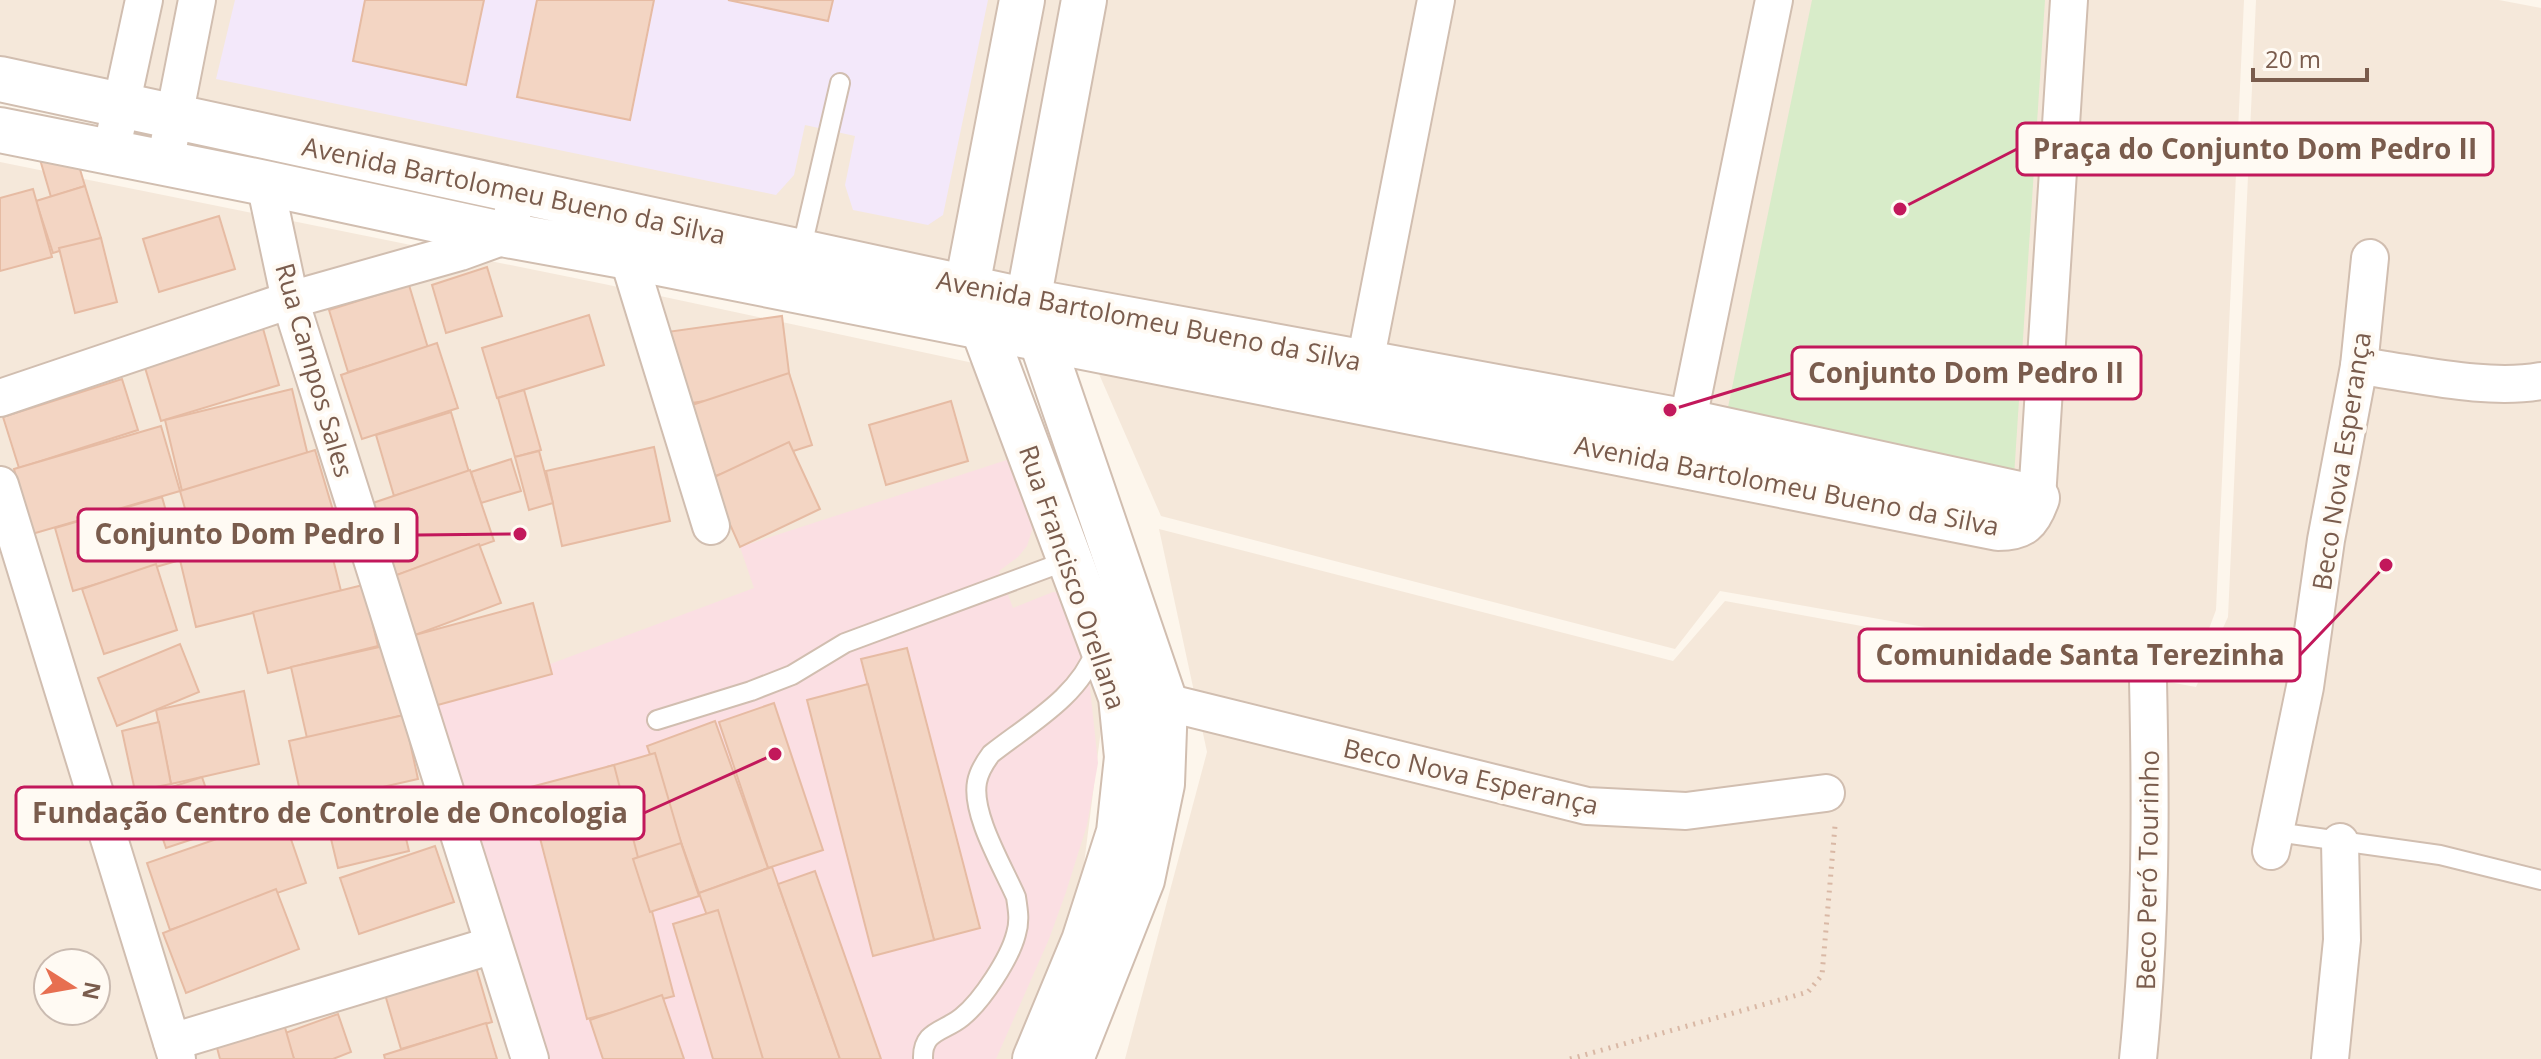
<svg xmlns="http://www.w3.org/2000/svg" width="2541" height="1059" viewBox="0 0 2541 1059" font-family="'Open Sans',sans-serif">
	<rect width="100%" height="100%" fill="#fdf6ec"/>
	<!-- residential -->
	<g fill="#f5e8da" fill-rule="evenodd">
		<path d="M0,0H2244L2216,610L2192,674L1720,591L1675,649L1161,516L1068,303L943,259L185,112L0,72Z"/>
		<path d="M2256,0H2499L2541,8V1059H1125L1207,752L1159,529L1673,661L1725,601L2196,687L2228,617Z"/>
		<path d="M0,162L604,284L978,364L1104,705L1074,944L1026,1059H0ZM48,963H96V1011H48Z"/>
	</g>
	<!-- education -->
	<path fill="#f3e8fa" d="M235,0H988L943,215L928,225L853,210L845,185L855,136L805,125L794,175L776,195L216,79Z"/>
	<!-- medical -->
	<path fill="#fbdfe3" d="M1019,456L1036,518L1027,546L1018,557L999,571L1013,608L1053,592L1059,593L1088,670L1098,763L1087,825L1066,892L1049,939L996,1059H548L438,706L754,588L740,547Z"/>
	<!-- green -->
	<path fill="#d8ecc9" d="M1812,0H2045L2014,477L1726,417Z"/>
	<!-- building -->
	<g fill="#f3d5c3" stroke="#e6bba3" stroke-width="2">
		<path d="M365,0H484L466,85L353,61Z"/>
		<path d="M537,0H654L630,120L517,97Z"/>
		<path d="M728,0H833L828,21Z"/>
		<path d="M73,146L85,186L51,197L39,156Z"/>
		<path d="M85,186L101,238L53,253L36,201Z"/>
		<path d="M33,189L52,257L0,271V198Z"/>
		<path d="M219,216L235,269L159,292L143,239Z"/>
		<path d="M101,238L117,302L75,313L59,248Z"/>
		<path d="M487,267L502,316L446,333L432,285Z"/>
		<path d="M409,285L428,348L348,372L329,310Z"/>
		<path d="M589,315L604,365L497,398L482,348Z"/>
		<path d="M782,316L791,389L677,405L667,332Z"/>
		<path d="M262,325L279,385L161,421L143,361Z"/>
		<path d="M437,343L458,408L362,439L341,375Z"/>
		<path d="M789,373L812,445L715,476L692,405Z"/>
		<path d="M122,379L138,430L19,468L3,417Z"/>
		<path d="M292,389L309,460L182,491L165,420Z"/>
		<path d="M524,390L541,450L515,457L498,398Z"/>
		<path d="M951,401L968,461L886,485L869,425Z"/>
		<path d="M451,412L469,472L394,496L376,435Z"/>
		<path d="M161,426L180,491L32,534L14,469Z"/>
		<path d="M789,442L820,509L740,547L710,479Z"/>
		<path d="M654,447L670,521L562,546L546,471Z"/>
		<path d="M315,450L335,517L199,558L180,491Z"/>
		<path d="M539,451L553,503L529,510L515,457Z"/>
		<path d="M511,459L521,491L481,503L471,472Z"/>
		<path d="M470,470L494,541L394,576L370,504Z"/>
		<path d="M162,497L180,560L73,591L55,528Z"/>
		<path d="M324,523L341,591L196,627L180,560Z"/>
		<path d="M479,544L501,603L415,635L394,576Z"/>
		<path d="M156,564L177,630L104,654L82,589Z"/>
		<path d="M363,585L378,646L268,673L253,612Z"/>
		<path d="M533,603L552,674L434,706L415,635Z"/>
		<path d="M180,644L199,692L117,726L98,678Z"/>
		<path d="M388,645L404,715L307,738L291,667Z"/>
		<path d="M907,648L980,928L934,940L861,659Z"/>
		<path d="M868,684L934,940L873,956L807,700Z"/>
		<path d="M244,691L259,764L171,784L156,710Z"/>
		<path d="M774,703L823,850L768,868L719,722Z"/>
		<path d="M404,715L418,779L303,805L289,741Z"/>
		<path d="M715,721L768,868L699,893L647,746Z"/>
		<path d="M159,722L171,784L135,791L122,731Z"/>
		<path d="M655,753L688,866L641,881L607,767Z"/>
		<path d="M614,765L674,996L587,1019L527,788Z"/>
		<path d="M202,777L220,830L166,848L148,795Z"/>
		<path d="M397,800L409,851L338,868L326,818Z"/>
		<path d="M283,816L306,883L170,930L147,863Z"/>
		<path d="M681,843L699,896L650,912L633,859Z"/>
		<path d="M435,846L454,902L359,934L340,878Z"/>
		<path d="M772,867L840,1059H758L699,893Z"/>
		<path d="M815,871L881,1059H840L778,884Z"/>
		<path d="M276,889L299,949L186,993L163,933Z"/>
		<path d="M718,910L763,1059H713L673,924Z"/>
		<path d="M475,964L492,1022L401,1049L384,991Z"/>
		<path d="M662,995L684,1059H603L590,1020Z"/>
		<path d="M338,1014L351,1052L333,1059H294L285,1033Z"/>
		<path d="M486,1023L497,1059H385L384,1055Z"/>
		<path d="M284,1024L294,1059H220L216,1044Z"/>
	</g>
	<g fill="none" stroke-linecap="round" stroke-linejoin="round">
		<defs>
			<g id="service">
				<path d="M801,251L840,83"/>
				<path d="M657,720L751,691L792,675L845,643L1069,560"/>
				<path d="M2276,832L2440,855L2541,880"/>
				<path d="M923,1059C922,1030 944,1032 962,1017C982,1001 1010,958 1016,934C1020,921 1018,910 1016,897C1003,867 971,814 977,782C979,771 985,762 991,754C1029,724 1080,696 1096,649"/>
			</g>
			<g id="minor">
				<path d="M111,152L144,0"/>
				<path d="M165,163L197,0"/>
				<path d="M265,183L290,300L530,1059"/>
				<path d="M628,257L711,526"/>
				<path d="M2359,366C2415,373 2486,391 2541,381"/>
				<path d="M1360,388L1436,0"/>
				<path d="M0,398L290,300L460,252L507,235L518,191"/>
				<path d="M1682,449L1774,0"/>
				<path d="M0,485L177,1059"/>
				<path d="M2037,498L2069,0"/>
				<path d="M1139,699L1165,702L1587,806L1686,811L1826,793"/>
				<path d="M2271,851L2305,687L2326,540L2359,366L2370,258"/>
				<path d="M172,1042L493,945"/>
				<path d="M2138,1059C2151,931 2151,810 2148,681"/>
				<path d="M2330,1059L2342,940L2340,842"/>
			</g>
			<g id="tertiary">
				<path d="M0,79L1028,301L1688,422L2037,498C2029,521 2022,528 1998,528L628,257L507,235L265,183L0,130"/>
				<path d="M967,286L1022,0"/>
				<path d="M974,304L1121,697L1127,757L1119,832L1084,941L1035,1059"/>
				<path d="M1071,1059L1142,880L1162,784L1165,702L1028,301L1084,0"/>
			</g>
		</defs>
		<!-- service casing -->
		<use href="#service" stroke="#d1beb0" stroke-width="22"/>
		<!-- minor casing -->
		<use href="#minor" stroke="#d1beb0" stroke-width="40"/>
		<!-- tertiary casing -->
		<use href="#tertiary" stroke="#d1beb0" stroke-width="48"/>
		<!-- path -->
		<path stroke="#d9b8a5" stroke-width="5" stroke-dasharray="2 6" stroke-linecap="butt" d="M1570,1059L1808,992L1822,975L1835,826"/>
		<!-- service -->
		<use href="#service" stroke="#fff" stroke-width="18"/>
		<!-- minor -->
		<use href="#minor" stroke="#fff" stroke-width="36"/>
		<!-- tertiary -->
		<use href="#tertiary" stroke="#fff" stroke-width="44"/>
	</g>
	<g text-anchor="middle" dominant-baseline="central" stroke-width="8" stroke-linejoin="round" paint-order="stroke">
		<!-- street labels -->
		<g font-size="26" fill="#7a5c4d" stroke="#fffaf3">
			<text transform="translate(514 190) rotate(12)">Avenida Bartolomeu Bueno da Silva</text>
			<text transform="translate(1149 320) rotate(11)">Avenida Bartolomeu Bueno da Silva</text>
			<text transform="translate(315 370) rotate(74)">Rua Campos Sales</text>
			<text transform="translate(2341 461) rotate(-81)">Beco Nova Esperança</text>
			<text transform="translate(1787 485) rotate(11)">Avenida Bartolomeu Bueno da Silva</text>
			<text transform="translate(1073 577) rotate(71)">Rua Francisco Orellana</text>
			<text transform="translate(1471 776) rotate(13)">Beco Nova Esperança</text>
			<text transform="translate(2147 870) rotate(-89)">Beco Peró Tourinho</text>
		</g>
	</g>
	<!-- callouts -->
	<path fill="none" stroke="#c2185b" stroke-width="3" d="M1900 209L2017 149M1670 410L1792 373M520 534L417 535M2386 565L2300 655M775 754L644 813"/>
	<g fill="#c2185b" stroke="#fffaf3" stroke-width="3">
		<circle cx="1900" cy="209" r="8"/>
		<circle cx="1670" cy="410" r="8"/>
		<circle cx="520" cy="534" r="8"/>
		<circle cx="2386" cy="565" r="8"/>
		<circle cx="775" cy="754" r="8"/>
	</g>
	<g fill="#fffaf3" stroke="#c2185b" stroke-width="3">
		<rect x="2017" y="123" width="476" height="52" rx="8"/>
		<rect x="1792" y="347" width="349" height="52" rx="8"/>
		<rect x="78" y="509" width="339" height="52" rx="8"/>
		<rect x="1859" y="629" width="441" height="52" rx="8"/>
		<rect x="16" y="787" width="628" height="52" rx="8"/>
	</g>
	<g font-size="28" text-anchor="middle" font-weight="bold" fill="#7a5c4d">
		<text x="2255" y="159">Praça do Conjunto Dom Pedro II</text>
		<text x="1966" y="383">Conjunto Dom Pedro II</text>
		<text x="248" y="544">Conjunto Dom Pedro I</text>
		<text x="2080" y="665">Comunidade Santa Terezinha</text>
		<text x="330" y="823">Fundação Centro de Controle de Oncologia</text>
	</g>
	<!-- north arrow -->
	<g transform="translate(72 987) rotate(101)"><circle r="38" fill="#fffaf3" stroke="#cabbb1" stroke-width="2"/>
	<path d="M0-6L14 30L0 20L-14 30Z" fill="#e76f51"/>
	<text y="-12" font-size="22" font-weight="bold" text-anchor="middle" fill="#7a5c4d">N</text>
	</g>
	<!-- scale -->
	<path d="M2253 68v12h114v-12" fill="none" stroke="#7a5c4d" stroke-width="4"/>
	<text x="2265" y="68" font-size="24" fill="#7a5c4d" stroke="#fffaf3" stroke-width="6" paint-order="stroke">20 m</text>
</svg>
